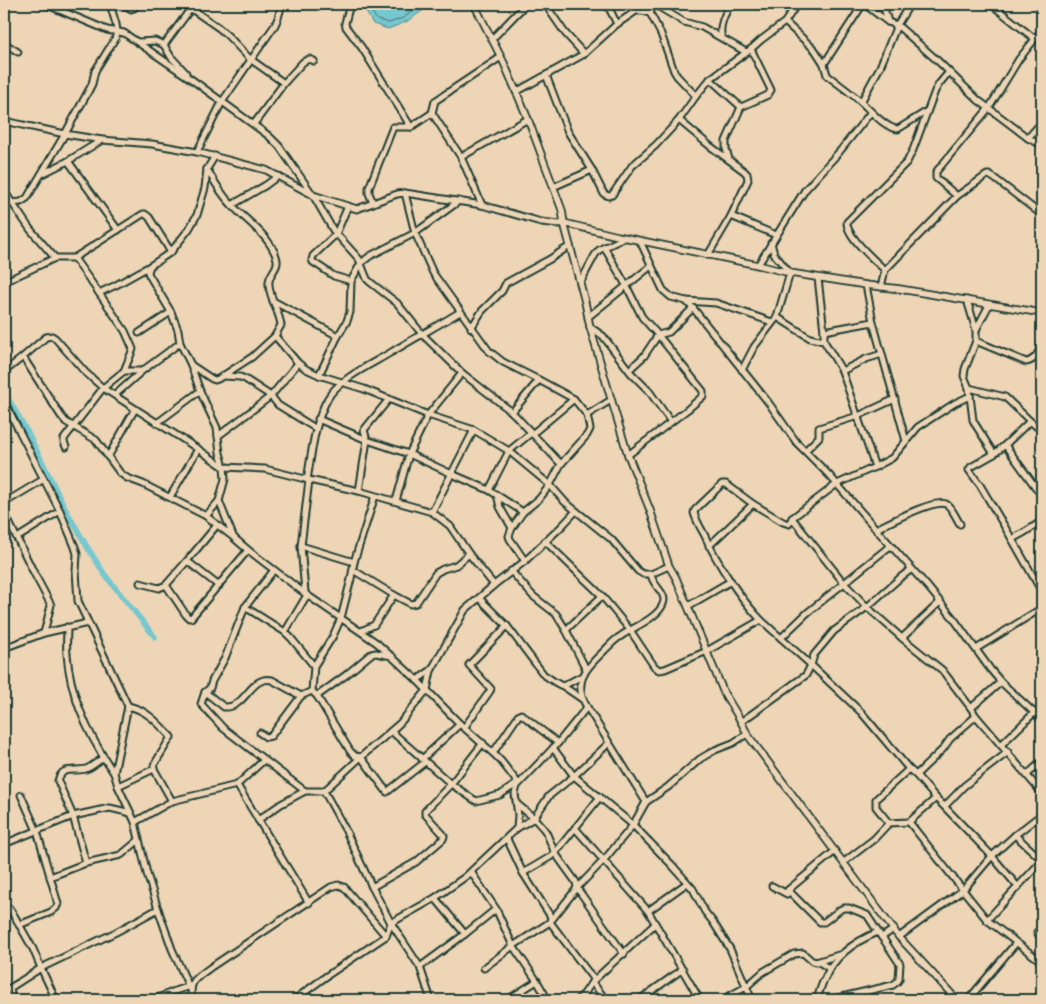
<svg xmlns="http://www.w3.org/2000/svg" width="1046" height="1004" viewBox="0 0 1046 1004" font-family="Dekko,sans-serif">
	<rect width="100%" height="100%" fill="#eed5b6"/>
	<filter id="ink" filterUnits="userSpaceOnUse"><feTurbulence type="fractalNoise" baseFrequency=".02" numOctaves="2"/><feDisplacementMap in="SourceGraphic" scale="10" xChannelSelector="R" yChannelSelector="G"/><feConvolveMatrix kernelMatrix="1 2 1 2 8 2 1 2 1" color-interpolation-filters="sRGB"/></filter>
	<g filter="url(#ink)">
		<!-- water -->
		<path fill="#77c7cf" stroke="#549091" d="M363,4H430L428,7L406,22L388,29L373,24L362,5Z"/>
		<g fill="none" stroke-linecap="round" stroke-linejoin="round">
			<!-- shore -->
			<path stroke="#427472" stroke-width="1" d="M367,4L377,20L389,23L403,18L424,4"/>
			<!-- canal -->
			<path stroke="#77c7cf" stroke-width="5.5" d="M4,391L29,435L66,510L86,545L105,575L155,637"/>
			<defs>
				<g id="minor">
					<path d="M45,4L107,30L124,33L191,79L269,136L279,146L313,195L333,230L359,259L367,279L370,282L397,303L422,334L462,373L512,412L561,464"/>
					<path d="M123,4L131,9L134,8L138,4"/>
					<path d="M350,4L345,23L346,27L362,48L411,127L432,113"/>
					<path d="M545,4L565,33L584,54L617,24L636,11H642L650,13L654,4L684,22L702,27L746,52"/>
					<path d="M607,4L617,24"/>
					<path d="M864,4L888,22L897,25L938,61L978,100L1028,138L1042,145"/>
					<path d="M870,4L883,5L888,4"/>
					<path d="M883,4L888,22"/>
					<path d="M991,4L1035,39"/>
					<path d="M650,13L661,34L674,71L677,76L696,96"/>
					<path d="M785,22L815,50L824,64L827,75C838,84 850,92 861,102C870,110 886,129 898,129L927,111"/>
					<path d="M722,38C718,28 725,11 732,4"/>
					<path d="M492,39L526,4"/>
					<path d="M138,42L155,41L164,45L189,11L193,10L219,28L228,36L250,59L284,83"/>
					<path d="M4,43L18,52"/>
					<path d="M164,45L171,57L186,73"/>
					<path d="M824,64L863,4"/>
					<path d="M546,75L568,132L592,170L604,194L609,196L612,195L632,166L656,145L679,120L696,96L710,79L751,49L761,40L785,22L797,4"/>
					<path d="M710,79L741,107"/>
					<path d="M516,92L584,54"/>
					<path d="M861,102L880,67L897,25L910,4"/>
					<path d="M679,120L710,146L744,171L747,174L748,180L731,216L708,255"/>
					<path d="M4,121L65,134L102,140L152,144L197,152L266,170L313,195L357,209L397,194L405,193L482,205L541,222L559,224L564,223"/>
					<path d="M254,124L284,83L303,62L309,59L314,61"/>
					<path d="M1028,138L1042,122"/>
					<path d="M197,152L222,102L275,25L278,18L282,4"/>
					<path d="M461,157L528,119"/>
					<path d="M729,159L726,149V141L741,107L768,95L771,90L751,49"/>
					<path d="M68,161L118,230"/>
					<path d="M207,169C214,181 221,194 231,204C246,221 268,234 276,256C281,269 267,273 269,285C270,299 279,311 281,325L275,336L298,363L306,369L319,375L364,389L428,415L474,430L509,451L550,485L565,502L611,539L638,571L643,574H651"/>
					<path d="M42,174L68,161L102,140"/>
					<path d="M553,187L592,170"/>
					<path d="M4,191L30,229L55,258"/>
					<path d="M405,193L415,233L433,273L489,351L503,362L539,380L574,399L587,415"/>
					<path d="M957,196L936,178V172L989,108L1019,59L1035,39L1042,29"/>
					<path d="M12,203L21,202L27,198L65,134L89,90L92,84L95,71L116,37L117,31L116,24L110,4"/>
					<path d="M373,203L369,193V188L393,127H411"/>
					<path d="M232,205L266,185L278,176"/>
					<path d="M482,205L461,157L432,113L435,101L501,57"/>
					<path d="M348,206L336,234L313,256L312,260L313,262L334,276L351,281"/>
					<path d="M731,216L776,235"/>
					<path d="M640,241L663,290L671,297L686,301L693,308L768,402L797,443L829,475L876,529L928,587L954,619L990,669L1001,682L1042,720"/>
					<path d="M604,247L626,285L642,317L658,335L669,332L693,308"/>
					<path d="M74,258L99,293L116,285L150,266L171,252L189,229L197,215L205,188L207,169L215,156"/>
					<path d="M758,265L805,190L840,151L871,112"/>
					<path d="M150,266L148,272L149,275L171,312L178,330L180,343L191,365L200,391L217,428L220,453L224,467L225,479L219,501L233,536"/>
					<path d="M885,270C875,261 846,236 847,222L907,162L913,150L935,91L939,84L949,72"/>
					<path d="M818,278L824,331V341L842,371L875,467"/>
					<path d="M4,282L55,258H74L143,214H145L149,217L171,252"/>
					<path d="M580,283L595,255L599,250L624,238"/>
					<path d="M866,285L873,322L906,441"/>
					<path d="M881,287L885,270L957,196L987,175H989L994,178L1042,215"/>
					<path d="M967,300L976,330V341L965,369L964,376L969,388L973,420L975,424L994,454L1005,445L1030,421"/>
					<path d="M273,301L338,336"/>
					<path d="M686,301L716,303L772,322"/>
					<path d="M588,317L651,266"/>
					<path d="M777,317L810,338L824,341"/>
					<path d="M590,327L603,336L631,373L649,391L671,422"/>
					<path d="M471,328L482,311L502,291L506,283L550,259L562,251L570,246"/>
					<path d="M976,330L989,305"/>
					<path d="M824,331L873,322"/>
					<path d="M139,333L171,312"/>
					<path d="M976,341L1026,362C1035,361 1038,353 1042,345"/>
					<path d="M23,357L61,416L66,422L96,440L120,473L127,478L143,484L206,516L233,537L248,550L307,595L377,643L417,680L460,724L493,753L501,761L518,783L517,786"/>
					<path d="M191,365L212,379L215,380L218,379L252,357L275,336"/>
					<path d="M742,370L754,347L777,317L790,273L774,254L771,243"/>
					<path d="M124,371H142L180,343"/>
					<path d="M842,371L866,359L882,354"/>
					<path d="M4,372L23,357L46,337L52,336L55,338L85,372L103,388L198,449L224,467L265,469L309,480L359,491L432,512L450,526L469,554L494,585"/>
					<path d="M319,375L338,336L347,321L350,312L351,281L361,263L370,256L415,233L459,201"/>
					<path d="M224,376L240,377L245,379L271,396L278,405L315,428"/>
					<path d="M969,388L1005,397L1030,421L1042,431"/>
					<path d="M115,395L142,371"/>
					<path d="M4,401L60,511L75,547L77,554L76,571L78,601L128,706L114,773L118,786L135,822L147,874L158,909L172,949L189,987L191,988"/>
					<path d="M512,412L539,380"/>
					<path d="M318,419L367,440L409,454L452,474L489,490L523,512"/>
					<path d="M157,423L200,391"/>
					<path d="M532,434L574,399"/>
					<path d="M218,436L271,396L298,363"/>
					<path d="M1005,445L1042,496"/>
					<path d="M66,447L64,442V439L103,388L124,371L133,349L125,331L99,293"/>
					<path d="M806,450L819,437V428L858,416L895,399"/>
					<path d="M994,454L971,467L969,470L980,485L1012,539"/>
					<path d="M628,455L688,409L703,396V391L658,335L644,356L629,370"/>
					<path d="M108,457L135,409"/>
					<path d="M307,480C312,452 314,423 328,398C339,379 372,364 390,353C413,339 437,326 460,312"/>
					<path d="M489,490L509,451L531,433"/>
					<path d="M359,491L367,440L364,430L389,399"/>
					<path d="M497,495L500,507L512,528L509,536L510,539L525,561"/>
					<path d="M170,497L198,449"/>
					<path d="M396,501L409,454L428,415L462,373"/>
					<path d="M4,503L44,479"/>
					<path d="M4,512L34,573L51,605L44,633"/>
					<path d="M432,512L474,430"/>
					<path d="M206,516L219,501"/>
					<path d="M792,518L837,484L875,467L892,458L918,427L955,403L970,396"/>
					<path d="M1042,521L1025,532L1012,539L1042,592"/>
					<path d="M512,528L523,512L539,499L550,485L561,464L587,435L590,429L587,415L611,400"/>
					<path d="M876,529C889,523 933,499 946,504C952,507 956,518 960,524"/>
					<path d="M17,538L60,511"/>
					<path d="M545,541L602,596L630,630L654,666L659,670L665,669L707,651L761,620"/>
					<path d="M301,546L354,562"/>
					<path d="M709,546L753,504"/>
					<path d="M187,561L219,586"/>
					<path d="M274,570L245,607L225,658L212,681L210,688L205,692L201,704L223,728L305,791"/>
					<path d="M353,570L394,595"/>
					<path d="M511,571L533,596L556,614L566,630L586,669"/>
					<path d="M140,583L159,588L166,585L187,561L217,525"/>
					<path d="M166,585L186,615L189,618H191L248,550"/>
					<path d="M305,592L301,546L309,480"/>
					<path d="M307,595L285,632L291,638L314,666"/>
					<path d="M479,598L507,626L544,675C550,678 556,684 563,686L584,675"/>
					<path d="M688,606L731,581"/>
					<path d="M245,607L285,632"/>
					<path d="M67,627C67,636 66,645 67,654C70,698 90,738 114,773"/>
					<path d="M566,630L602,596"/>
					<path d="M361,631L374,625L394,595L411,604L416,603L436,573L443,569L456,565L469,554"/>
					<path d="M781,638L807,613L890,546"/>
					<path d="M902,638L940,602"/>
					<path d="M4,648L44,633L88,623"/>
					<path d="M976,649L1042,608"/>
					<path d="M417,680L430,671"/>
					<path d="M563,686L582,699"/>
					<path d="M312,691L317,696L350,751L355,756L361,757L387,792L425,762"/>
					<path d="M205,692L224,707C246,709 250,675 272,680L301,696"/>
					<path d="M317,696L346,675L371,654L376,653L392,656"/>
					<path d="M128,706C147,710 158,723 171,737L154,765V769L172,801"/>
					<path d="M587,707L646,802"/>
					<path d="M971,708L1001,682"/>
					<path d="M742,721L806,675L811,665L814,655L834,631L867,607L901,577L912,569"/>
					<path d="M464,728L490,691L491,689L469,665L507,626"/>
					<path d="M391,731L451,784L476,801L500,795L518,783"/>
					<path d="M260,733L266,737L271,736L301,696L312,691L314,666L333,636L341,618L351,579L354,562L375,496"/>
					<path d="M1001,745L1035,712"/>
					<path d="M553,748L574,776L633,825L672,865L693,889L705,912L713,922L730,949L752,1000"/>
					<path d="M493,753L518,716L521,714L558,743"/>
					<path d="M422,759L460,724"/>
					<path d="M916,775L943,749L950,739L976,716"/>
					<path d="M1027,775L1042,761"/>
					<path d="M237,785L309,903"/>
					<path d="M118,786L154,769"/>
					<path d="M324,791L346,831L372,887L391,923L420,967L431,1000"/>
					<path d="M936,798L992,856L1018,887"/>
					<path d="M517,804L534,818L543,828L546,832L555,853L576,882L577,888L624,954"/>
					<path d="M945,806L964,786L1008,752"/>
					<path d="M258,820L281,804L305,791H324L361,757L391,731L400,723L427,690L431,671L465,610L494,585L525,561L562,526L576,511"/>
					<path d="M135,822L172,801L237,785L264,760"/>
					<path d="M909,822L963,890L992,856L1015,835L1042,814"/>
					<path d="M889,823L909,822L936,798L916,775L909,769L861,712L811,665L761,620C739,597 717,563 704,534C700,527 696,520 694,513L695,510L722,484H726L753,504L783,522L789,524L792,518L844,583L867,607L902,638L942,670L971,708L976,716L1042,793"/>
					<path d="M517,828L534,818L549,796L574,776L609,743"/>
					<path d="M575,828L648,911L700,1000"/>
					<path d="M1015,835L1041,859"/>
					<path d="M507,839L523,873L551,917L550,922L594,980L592,982L606,1000"/>
					<path d="M4,844L73,816L110,808L131,813"/>
					<path d="M844,862L874,839L889,823L876,807V799L909,769"/>
					<path d="M86,863L73,816L58,781C62,765 74,772 86,769C92,767 98,761 103,758"/>
					<path d="M471,872L496,909L513,946L537,981L548,1000"/>
					<path d="M523,873L550,857L555,853L600,797"/>
					<path d="M50,877L86,863L121,855L139,840"/>
					<path d="M772,886L787,894L788,890L820,922H824L841,909L844,908H849L867,915L882,938V937"/>
					<path d="M372,887L416,862L443,839L444,836L443,834L425,814V811L451,784L483,743"/>
					<path d="M788,890L835,851"/>
					<path d="M435,898L465,934"/>
					<path d="M4,905L9,908L15,917L33,949L41,968L116,932L158,909"/>
					<path d="M648,911L687,883"/>
					<path d="M987,920L1038,865L1042,869"/>
					<path d="M19,925L51,912L56,908L58,904L37,831L21,795"/>
					<path d="M1037,932L1042,940"/>
					<path d="M899,937L963,890L987,920L1042,962"/>
					<path d="M816,962L842,954"/>
					<path d="M420,967L465,934L496,909"/>
					<path d="M484,968L513,946L550,922L577,888L604,860L633,825L646,802L668,787L700,759L715,750L733,743L747,734"/>
					<path d="M10,988L41,968L56,1000"/>
					<path d="M4,990L10,988L12,1000"/>
					<path d="M152,1000C165,996 176,989 189,987"/>
					<path d="M192,1000C188,980 197,978 211,967L331,887L338,885L344,887L386,936L391,923L435,898L465,877L517,828L518,815L515,794L517,786L558,743L587,707C572,682 586,668 604,651C609,646 614,640 621,636C632,628 658,618 663,604C668,593 652,586 651,574L669,566"/>
					<path d="M294,1000L328,975L386,936"/>
					<path d="M507,1000L537,981"/>
					<path d="M577,1000L584,994L592,982L655,924"/>
					<path d="M639,1000L683,969"/>
					<path d="M722,1000L746,987L763,972L794,954L803,953L812,961L819,962L830,969"/>
					<path d="M817,1000C819,993 821,985 825,978C835,955 856,941 878,932"/>
					<path d="M829,1000L893,985L897,982L899,979L900,964L882,937L894,929"/>
					<path d="M968,1000L1016,943"/>
					<path d="M1035,1000L1042,993"/>
				</g>
				<g id="tertiary">
					<path d="M474,4L504,63L528,119L562,210L564,223L585,302L590,327L609,392L628,455L650,510L669,566L676,578L724,693C732,707 741,719 747,734L899,937L957,1000"/>
					<path d="M564,223L618,236L758,265L790,273L866,285L900,289L1042,313"/>
				</g>
			</defs>
			<!-- minor casing -->
			<use href="#minor" stroke="#1f3d34" stroke-width="9"/>
			<!-- tertiary casing -->
			<use href="#tertiary" stroke="#1f3d34" stroke-width="9"/>
			<!-- minor -->
			<use href="#minor" stroke="#eed5b6" stroke-width="5"/>
			<!-- tertiary -->
			<use href="#tertiary" stroke="#eed5b6" stroke-width="5.5"/>
		</g>
	</g>
	<!-- margin -->
	<rect width="1046" height="1004" fill="none" stroke="#eed5b6" stroke-width="20"/>
	<rect x="10" y="10" width="1026" height="984" fill="none" stroke="#1f3d34" stroke-width="2" filter="url(#ink)"/>
</svg>
